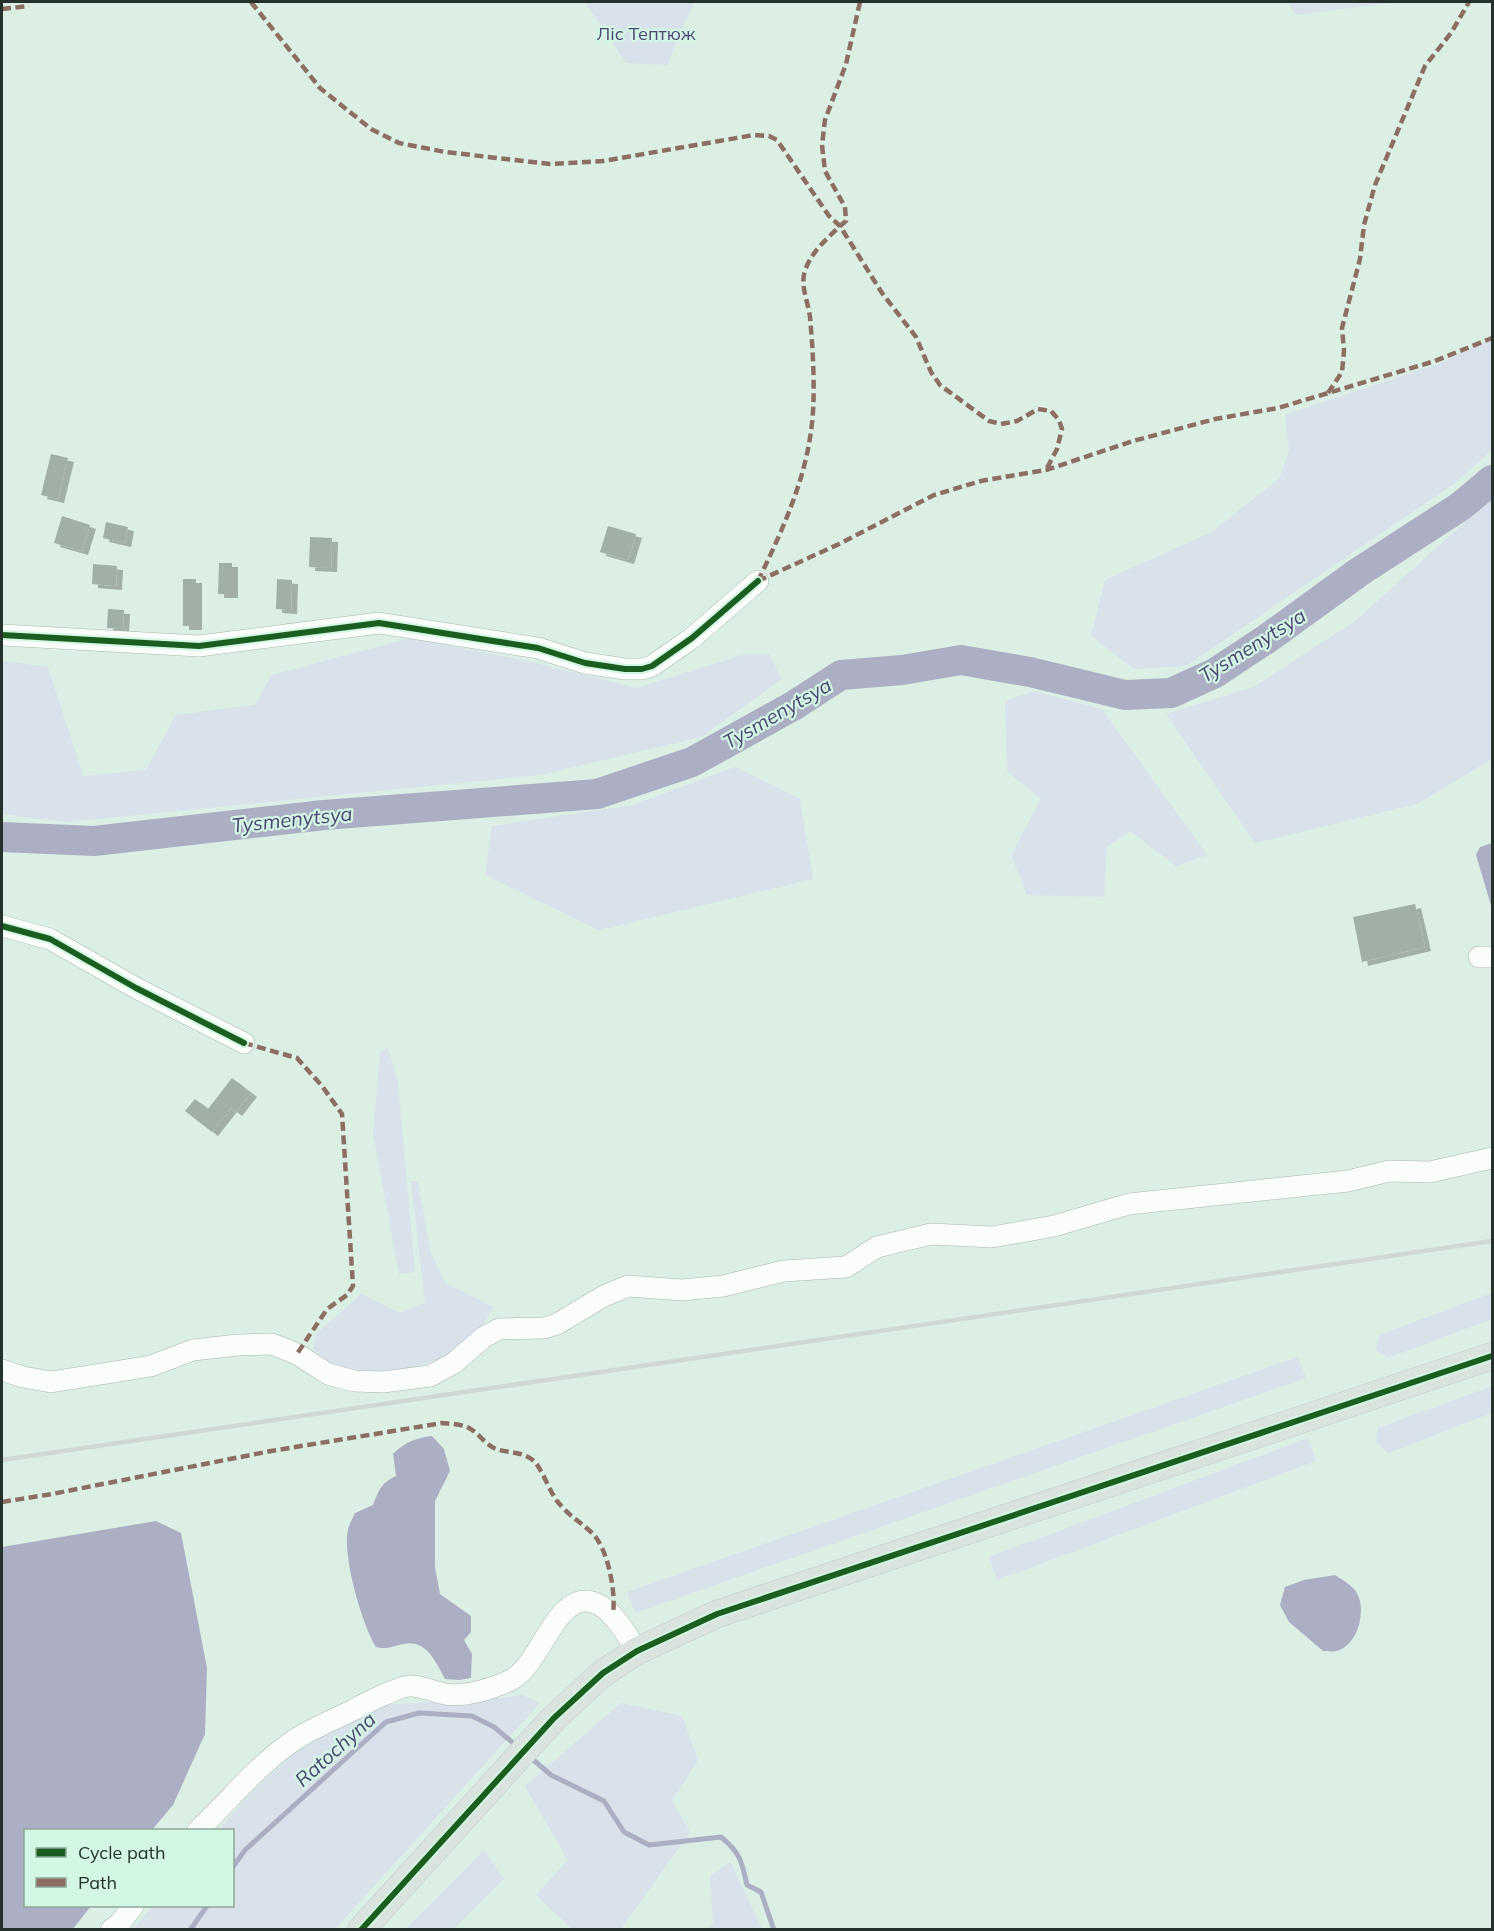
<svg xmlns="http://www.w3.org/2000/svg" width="1494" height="1931" viewBox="0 0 1494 1931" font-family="Mulish,sans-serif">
	<defs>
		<filter id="shadow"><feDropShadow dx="6" dy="4" stdDeviation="0" flood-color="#0004"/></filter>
	</defs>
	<rect width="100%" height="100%" fill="#dbefe4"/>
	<!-- green -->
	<g fill="#d9e1eb">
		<path d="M585,2H694L667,65L626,63Z"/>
		<path d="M1288,2H1397L1296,15Z"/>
		<path d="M1492,338V450L1455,483L1186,666L1134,669L1091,636L1105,580L1210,533L1280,478L1289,450L1285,415L1438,364Z"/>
		<path d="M1492,498V759L1417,804L1255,843L1166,714L1254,687L1355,621Z"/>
		<path d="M411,638L527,661L637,688L746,654H769L782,679L701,737L540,775L66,822L2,814V661L48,667L83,776L146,770L176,715L255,705L272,675Z"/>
		<path d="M1034,691L1102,709L1207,855L1176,866L1130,831L1107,847L1104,897L1027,895L1011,855L1041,799L1007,771L1005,701Z"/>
		<path d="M735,767L800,799L813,879L599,930L485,875L492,826L633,805Z"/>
		<path d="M388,1048L398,1083L415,1272L399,1274L373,1133L380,1052Z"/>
		<path d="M411,1181H418L430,1250L445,1283L493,1307L484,1323L443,1358L394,1372L336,1368L313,1349L316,1334L361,1294L399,1313L425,1303Z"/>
		<path d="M1492,1293V1319L1388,1358L1376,1350L1379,1335Z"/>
		<path d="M1298,1357L1306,1378L635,1613L627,1592Z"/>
		<path d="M1492,1386V1413L1388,1453L1376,1442L1378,1428Z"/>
		<path d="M1308,1438L1316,1461L997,1580L989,1557Z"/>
		<path d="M522,1695L540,1703L335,1929L132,1930L153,1906H232V1830H219L253,1791L296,1752L380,1705L480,1700Z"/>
		<path d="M621,1703L682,1716L698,1760L672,1801L690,1832L621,1929H572L536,1895L568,1860L525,1786Z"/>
		<path d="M484,1850L504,1879L453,1929H406Z"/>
		<path d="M730,1862L761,1926L762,1929H707L713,1924L710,1876Z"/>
	</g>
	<!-- water -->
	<g fill="#acafc4">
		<path d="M1492,843V909L1476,855L1480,847Z"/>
		<path d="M432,1436L444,1449L450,1471L435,1501V1567L440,1594L471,1616V1632L464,1640L472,1654L471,1678L459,1680L445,1679C436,1662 426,1639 404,1644C393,1646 387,1650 376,1647C362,1625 342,1555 348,1530C349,1524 353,1518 355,1513L373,1505C379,1490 381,1483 396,1476L393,1454C405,1442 416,1438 432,1436Z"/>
		<path d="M156,1521L181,1533L207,1668L205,1734L173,1805L152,1830H26V1906H91L73,1929H2V1547Z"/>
		<path d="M1335,1575C1344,1581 1356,1587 1359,1598C1365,1615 1357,1645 1337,1651C1333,1652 1327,1651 1323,1651L1289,1622L1280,1605L1285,1587L1304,1580Z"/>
	</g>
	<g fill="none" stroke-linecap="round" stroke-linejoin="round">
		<!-- stream -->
		<g stroke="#acafc4" stroke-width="5">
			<path d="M530,1757L551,1775L604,1801L624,1832L649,1845L721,1837C740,1852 742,1862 747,1885L761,1892L774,1930"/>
			<path d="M232,1868L245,1850L386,1722L419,1713L472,1716L494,1727L518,1747"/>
			<path d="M190,1930L207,1906"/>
		</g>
		<!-- river -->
		<path stroke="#acafc4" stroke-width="30" d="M2,837L94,841L324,815L597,794L692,762L793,706L841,675L902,670L961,660L1030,672L1125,695L1171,693L1215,673L1268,638L1359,572L1461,506L1492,480"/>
	</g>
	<!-- building -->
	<g fill="#a0b0a7" filter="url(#shadow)">
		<path d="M51,454L68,458L58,499L41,495Z"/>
		<path d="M62,516L90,525L82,551L54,543Z"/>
		<path d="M106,522L128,527L125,543L103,538Z"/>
		<path d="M608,526L636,534L628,560L600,552Z"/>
		<path d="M310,537L332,538L331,568L309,567Z"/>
		<path d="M219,563H232V594H218Z"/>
		<path d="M93,564L117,566L116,586L92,584Z"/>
		<rect x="183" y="579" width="13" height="47"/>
		<path d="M277,579L292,580L291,610L276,609Z"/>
		<path d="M108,609L124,610L123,629L107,628Z"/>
		<path d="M1415,904L1425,947L1362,962L1353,917Z"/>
		<path d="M232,1078L251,1093L236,1112L231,1108L212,1132L185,1111L195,1099L208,1109Z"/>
	</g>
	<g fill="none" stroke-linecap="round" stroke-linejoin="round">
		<defs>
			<g id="minor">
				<path d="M2,635L199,646L379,623L538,648L585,663L625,669H642L652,666L692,638L758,581"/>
				<path d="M2,926L50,939L136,988L244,1043"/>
				<path d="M1479,957H1492"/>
				<path d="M2,1370L23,1377L51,1382L151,1366L193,1350L238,1345L272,1344L297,1354L328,1374L354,1381L383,1382L430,1376L454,1363L484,1337L499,1329L544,1328L557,1324L604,1296L628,1286L682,1290L723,1286L784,1271L846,1267L877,1247L931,1234L992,1237L1054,1226L1129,1204L1348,1181L1389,1171L1430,1172L1492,1158"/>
				<path d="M198,1830C229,1801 255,1768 290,1743C309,1729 334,1720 355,1709C364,1704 400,1686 409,1686C420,1685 434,1692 445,1694C467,1697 491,1689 511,1680C540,1665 554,1599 587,1601C610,1603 626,1634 637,1651"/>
				<path d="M111,1930L120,1923L133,1906"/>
			</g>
			<path id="major" d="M361,1930L554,1718L603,1673L637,1651L717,1614L1492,1356"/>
		</defs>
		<!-- minor casing -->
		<use href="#minor" stroke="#a8b7af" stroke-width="22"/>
		<!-- major casing -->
		<use href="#major" stroke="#c2ccc7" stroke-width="28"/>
		<!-- minor -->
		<use href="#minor" stroke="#fafdfb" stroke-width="21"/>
		<!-- major -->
		<use href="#major" stroke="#dbe3df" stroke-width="27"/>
		<!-- rail -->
		<path stroke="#d2d7d4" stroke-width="4.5" d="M2,1460L1492,1241"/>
		<!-- quiet -->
		<g stroke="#8d6e63" stroke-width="4.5" stroke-dasharray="9 4.5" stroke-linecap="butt">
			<path d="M251,2L320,88L371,129L399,143L445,152L550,164L603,161L754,135L769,136L777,140L829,216L840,226C827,239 813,250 806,268C799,284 808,301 810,317C813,350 816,398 811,431C804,484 781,533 758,581"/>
			<path d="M860,2L846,64L825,120L822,145L825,171L845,207L846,221L840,226L882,293L916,337L931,372L940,385L989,421L1001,424L1017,421L1038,409L1051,411L1059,420L1062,429L1057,449L1046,470"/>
			<path d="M2,9L29,6"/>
			<path d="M1328,393L1342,372L1344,351L1342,328L1360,259L1364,225L1375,185L1425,66L1451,33L1469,2"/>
			<path d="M758,581L839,544L934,495L981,481L1046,470L1133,441L1215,419L1278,408L1435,361L1492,338"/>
			<path d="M244,1043L297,1058L322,1086L342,1114L353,1286L347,1295L327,1309L297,1354"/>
			<path d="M2,1502L52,1494L271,1451L442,1423C451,1424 462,1424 469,1428C480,1434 487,1447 499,1450C511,1453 524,1452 534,1461C542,1469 549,1490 557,1501C569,1516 578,1520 591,1532C608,1547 616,1592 613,1614"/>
		</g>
		<defs>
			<g id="cycleway">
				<path d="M2,635L199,646L379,623L538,648L585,663L625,669H642L652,666L692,638L758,581"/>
				<path d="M2,926L50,939L136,988L244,1043"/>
				<path d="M361,1930L554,1718L603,1673L637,1651L717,1614L1492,1356"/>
			</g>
		</defs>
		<!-- cycleway casing -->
		<use href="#cycleway" stroke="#d3f7e3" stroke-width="10"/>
		<!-- cycleway -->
		<use href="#cycleway" stroke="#1b5e20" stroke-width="6"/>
	</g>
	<g text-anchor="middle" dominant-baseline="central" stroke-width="4.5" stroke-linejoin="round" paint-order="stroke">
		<!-- park labels -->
		<g font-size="18" fill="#4f4778" stroke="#d3f7e3">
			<text x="646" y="33">Ліс Тептюж</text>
		</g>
		<!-- water labels -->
		<g font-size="20" font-style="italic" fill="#4c4475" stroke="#d3f7e3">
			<text transform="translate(1252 645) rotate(-32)">Tysmenytsya</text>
			<text transform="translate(777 713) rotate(-30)">Tysmenytsya</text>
			<text transform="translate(292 819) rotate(-6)">Tysmenytsya</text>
			<text transform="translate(335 1749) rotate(-42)">Ratochyna</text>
		</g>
	</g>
	<!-- border -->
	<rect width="1494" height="1931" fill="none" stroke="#24322b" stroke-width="6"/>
	<!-- legend -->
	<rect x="24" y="1829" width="210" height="78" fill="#d3f7e3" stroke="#8da899" stroke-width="1.5"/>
	<rect x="36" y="1848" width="30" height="9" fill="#1b5e20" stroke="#8da899" stroke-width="1.5"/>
	<text x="78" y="1859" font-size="18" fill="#24322b">Cycle path</text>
	<rect x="36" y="1878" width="30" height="9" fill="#8d6e63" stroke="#8da899" stroke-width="1.5"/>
	<text x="78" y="1889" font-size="18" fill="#24322b">Path</text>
</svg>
